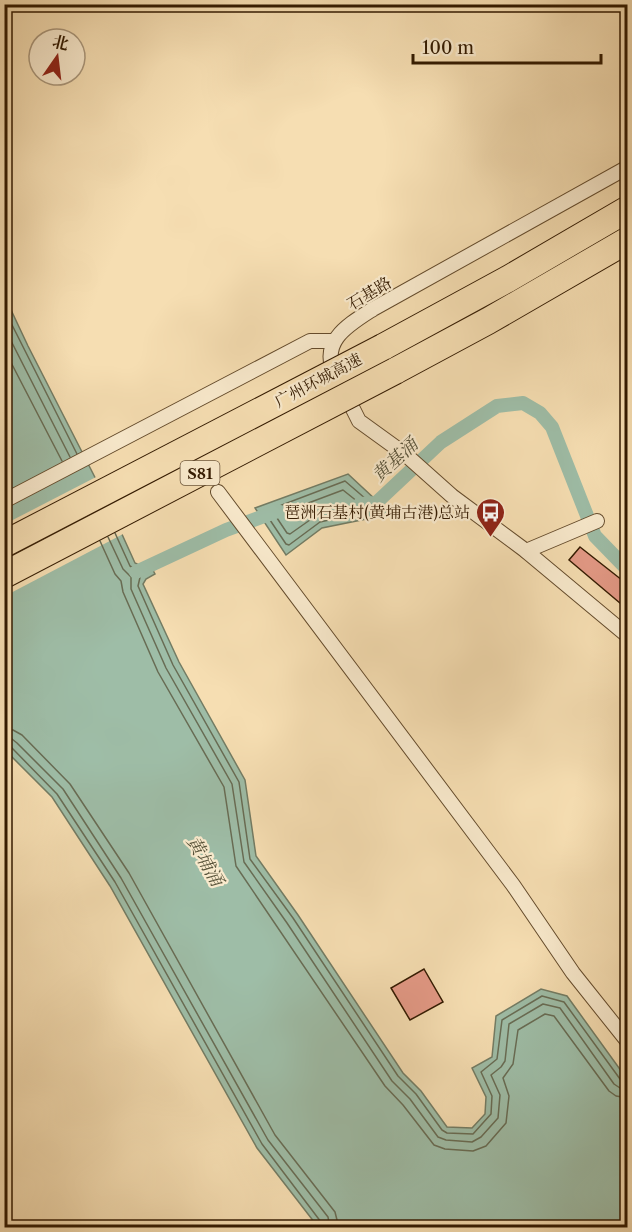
<svg xmlns="http://www.w3.org/2000/svg" width="632" height="1232" viewBox="0 0 632 1232" font-family="'Libre Caslon Text','Noto Serif SC',serif">
	<rect width="100%" height="100%" fill="#f6deb2"/>
	<filter id="stains"><feTurbulence type="fractalNoise" baseFrequency=".00333" numOctaves="4"/><feColorMatrix values="0 0 0 0 .2 0 0 0 0 .09 0 0 0 0 .02 0 0 0 .5 -.17"/></filter>
	<radialGradient id="worn" r=".72"><stop offset=".6" stop-color="#630" stop-opacity="0"/><stop offset="1" stop-color="#630" stop-opacity=".3"/></radialGradient>
	<!-- water -->
	<g fill="#9ebda7" stroke="#737c64" stroke-width="1.5">
		<path d="M4,295L28,346L106,499L135,563L139,565L149,563L155,574L146,579L143,584L179,662L245,780L256,856L298,915L403,1073L421,1091L447,1127L472,1128L485,1114L486,1097L472,1068L492,1057L496,1016L541,989L567,996L627,1079V1227H318L257,1148L110,886L52,797L5,750Z"/>
		<path d="M348,474L391,514L322,528L286,555L255,508Z"/>
	</g>
	<!-- pier -->
	<path fill="#f6deb2" d="M98,476L125,533L5,596V524Z"/>
	<g fill="none" stroke-linecap="round" stroke-linejoin="round">
		<!-- shore -->
		<g stroke="#686c54" stroke-width="1.5">
			<path d="M4,309L77,454"/>
			<path d="M4,327L70,457"/>
			<path d="M4,349L62,461"/>
			<path d="M345,481L374,506V510L320,522L289,545L286,544L266,514V511Z"/>
			<path d="M343,490L358,502V506L317,515L290,534L287,533L277,518L279,514Z"/>
			<path d="M115,533L130,566L141,573L138,586L173,665L239,782L250,859L293,918L398,1076L416,1094L442,1130L447,1133L473,1134L491,1114L492,1096L481,1072L497,1059L502,1020L542,996L564,1002L620,1079L628,1082"/>
			<path d="M108,537L123,569L131,577V589L166,668L232,784L244,862L287,923L392,1081L410,1099L438,1137L446,1140L472,1142L481,1137L498,1118L500,1095L491,1075L501,1067L505,1061L509,1024L543,1004L560,1008L614,1084L620,1088L628,1089"/>
			<path d="M100,541L115,574L121,581L123,592L158,672L224,787L236,866L385,1086L403,1105L434,1145L445,1149L473,1151L486,1146L506,1123L509,1096L503,1078L513,1064L518,1030L545,1014L554,1016L609,1091L616,1096L628,1098"/>
			<path d="M4,729L13,730L22,735L70,784L129,873L275,1135L335,1212L339,1228"/>
			<path d="M4,738L12,739L17,743L63,789L121,878L268,1140L328,1217L330,1228"/>
			<path d="M4,746L12,748L57,794L115,882L262,1144L321,1222L323,1228"/>
		</g>
		<!-- canal -->
		<g stroke="#9ebda7" stroke-width="14">
			<path d="M360,504L376,503L441,442L497,406L523,403L540,413L552,427L595,536L628,570"/>
			<path d="M136,572L226,530L278,511"/>
		</g>
	</g>
	<!-- building -->
	<g fill="#e59a87" stroke="#331a00" stroke-width="1.5">
		<path d="M580,547L627,584V609L569,560Z"/>
		<path d="M424,969L443,1002L410,1020L391,988Z"/>
	</g>
	<g fill="none" stroke-linecap="round" stroke-linejoin="round">
		<defs>
			<g id="street">
				<path d="M336,376C318,342 348,325 373,309L628,167"/>
				<path d="M345,393L359,421L406,455L452,496L526,551L628,636"/>
				<path d="M218,492L513,885L573,973L628,1042"/>
				<path d="M4,501L310,341H334"/>
				<path d="M526,551L597,521"/>
			</g>
			<g id="highway">
				<path d="M383,347L508,279L628,209"/>
				<path d="M395,371L488,321L628,240"/>
			</g>
		</defs>
		<!-- street casing -->
		<use href="#street" stroke="#644b2c" stroke-width="16"/>
		<!-- highway casing -->
		<use href="#highway" stroke="#331a00" stroke-width="28"/>
		<!-- street -->
		<use href="#street" stroke="#f9eacd" stroke-width="14"/>
		<!-- highway -->
		<use href="#highway" stroke="#f6deb2" stroke-width="26"/>
		<defs>
			<g id="highway-bridge">
				<path d="M4,544L383,347"/>
				<path d="M4,575L395,371"/>
			</g>
		</defs>
		<!-- highway-bridge casing -->
		<use href="#highway-bridge" stroke="#331a00" stroke-width="28" stroke-linecap="butt"/>
		<!-- highway-bridge -->
		<use href="#highway-bridge" stroke="#f6deb2" stroke-width="26"/>
	</g>
	<!-- icons -->
	<defs>
		<symbol id="bus-pin" viewBox="-11 -11 22 30"><path d="M0 17L-7.5 6A9.5 9.5 0 1 1 7.5 6Z" fill="#8f2418" stroke="#f9eacd"/><path d="M-5-6H5V4H4V6H2V4H-2V6H-4V4H-5ZM-3.5-4V0h7V-4ZM-3.5 1.2v1.5H-2V1.2ZM2 1.2v1.5H3.5V1.2Z" fill="#fff"/></symbol>
	</defs>
	<g fill-rule="evenodd">
		<use href="#bus-pin" x="474" y="496" width="33" height="45"/>
	</g>
	<g text-anchor="middle" dominant-baseline="central" stroke-width="4.5" stroke-linejoin="round" paint-order="stroke">
		<!-- shield labels -->
		<rect fill="#f9eacd" stroke="#6e583e" stroke-width="1.5" x="180.5" y="461" width="39" height="24" rx="4.5"/>
		<g font-size="15" font-weight="bold" fill="#331a00">
			<text x="200" y="473">S81</text>
		</g>
		<!-- street labels -->
		<g font-size="16" fill="#331a00" stroke="#f9eacd">
			<text transform="translate(369 293) rotate(-31)">石基路</text>
			<text transform="translate(318 380) rotate(-28)">广州环城高速</text>
		</g>
		<!-- poi labels -->
		<g font-size="16" fill="#331a00" stroke="#f9eacd" text-anchor="end">
			<text x="470" y="512">琶洲石基村(黄埔古港)总站</text>
		</g>
		<!-- water labels -->
		<g font-size="18" font-style="italic" fill="#58533a" stroke="#f9eacd">
			<text transform="translate(395 460) rotate(-43)">黄基涌</text>
			<text transform="translate(205 861) rotate(60)">黄埔涌</text>
		</g>
	</g>
	<!-- margin -->
	<rect width="632" height="1232" fill="none" stroke="#f6deb2" stroke-width="24"/>
	<rect x="6" y="6" width="620" height="1220" fill="none" stroke="#331a00" stroke-width="3"/>
	<rect x="12" y="12" width="608" height="1208" fill="none" stroke="#331a00" stroke-width="1.5"/>
	<!-- north arrow -->
	<g transform="translate(57 57) rotate(14)"><circle r="28" fill="#f9eacd" stroke="#aa977b" stroke-width="1.5"/>
	<path d="M0-4.5L10 22L0 15L-10 22Z" fill="#8f2418"/>
	<text y="-9" font-size="16" font-weight="bold" text-anchor="middle" fill="#331a00">北</text>
	</g>
	<!-- scale -->
	<path d="M413 54v9h188v-9" fill="none" stroke="#331a00" stroke-width="3"/>
	<text x="422" y="54" font-size="18" fill="#331a00" stroke="#f9eacd" stroke-width="4.5" paint-order="stroke">100 m</text>
	<rect width="100%" height="100%" filter="url(#stains)"/>
	<rect width="100%" height="100%" fill="url(#worn)"/>
</svg>
